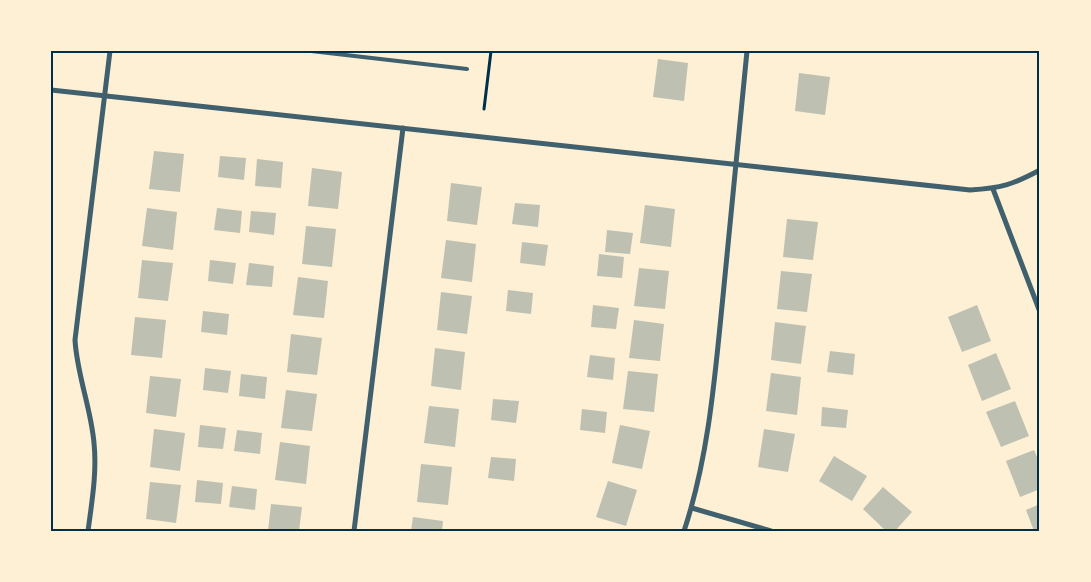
<svg xmlns="http://www.w3.org/2000/svg" width="1091" height="582" viewBox="0 0 1091 582" font-family="Karla,sans-serif">
	<rect width="100%" height="100%" fill="#fdf0d5"/>
	<!-- building -->
	<g fill="#bec0b2">
		<path d="M658,59L688,63L684,101L653,97Z"/>
		<path d="M799,73L830,77L825,115L795,111Z"/>
		<path d="M154,151L184,154L180,192L149,189Z"/>
		<path d="M220,156L246,158L244,180L218,177Z"/>
		<path d="M257,159L283,162L281,188L255,186Z"/>
		<path d="M312,168L342,172L338,209L308,206Z"/>
		<path d="M451,183L482,187L477,225L447,221Z"/>
		<path d="M515,203L540,205L538,227L512,224Z"/>
		<path d="M645,205L675,209L671,247L640,243Z"/>
		<path d="M147,208L177,212L173,250L142,246Z"/>
		<path d="M217,208L242,211L240,233L214,230Z"/>
		<path d="M251,211L276,213L274,235L249,232Z"/>
		<path d="M787,219L818,222L813,260L783,257Z"/>
		<path d="M306,226L336,229L332,267L302,264Z"/>
		<path d="M607,230L633,233L630,254L605,252Z"/>
		<path d="M446,240L476,244L472,282L441,278Z"/>
		<path d="M522,242L548,245L545,266L520,263Z"/>
		<path d="M599,254L624,257L622,278L597,276Z"/>
		<path d="M142,260L173,263L168,301L138,298Z"/>
		<path d="M210,260L236,263L233,284L208,281Z"/>
		<path d="M249,263L274,266L272,287L246,285Z"/>
		<path d="M639,268L669,271L665,309L634,306Z"/>
		<path d="M781,271L812,274L807,312L777,309Z"/>
		<path d="M298,277L328,281L324,318L293,315Z"/>
		<path d="M508,290L533,293L531,314L506,311Z"/>
		<path d="M441,292L472,296L467,334L437,330Z"/>
		<path d="M593,305L619,308L616,329L591,327Z"/>
		<path d="M977,305L991,341L962,352L948,317Z"/>
		<path d="M203,311L229,314L227,335L201,332Z"/>
		<path d="M135,317L166,320L162,358L131,355Z"/>
		<path d="M634,320L664,324L660,361L629,358Z"/>
		<path d="M775,322L806,326L801,364L771,360Z"/>
		<path d="M291,334L322,338L317,375L287,372Z"/>
		<path d="M435,348L465,352L461,390L431,386Z"/>
		<path d="M830,351L855,354L853,375L827,372Z"/>
		<path d="M996,353L1011,389L982,401L968,365Z"/>
		<path d="M590,355L615,358L613,380L587,377Z"/>
		<path d="M205,368L231,371L228,393L203,390Z"/>
		<path d="M628,371L658,374L654,412L623,409Z"/>
		<path d="M771,373L801,377L797,415L766,411Z"/>
		<path d="M241,374L267,377L265,399L239,396Z"/>
		<path d="M150,376L181,379L176,417L146,413Z"/>
		<path d="M286,390L317,394L312,431L281,428Z"/>
		<path d="M493,399L519,401L516,423L491,420Z"/>
		<path d="M1015,401L1029,436L1001,447L986,412Z"/>
		<path d="M429,406L459,409L455,447L424,443Z"/>
		<path d="M822,407L848,410L846,428L821,426Z"/>
		<path d="M582,409L607,412L605,433L580,430Z"/>
		<path d="M200,425L226,428L223,449L198,447Z"/>
		<path d="M620,425L650,431L642,469L612,463Z"/>
		<path d="M154,429L185,433L180,471L150,467Z"/>
		<path d="M764,429L795,434L788,472L758,467Z"/>
		<path d="M237,430L262,433L260,454L234,451Z"/>
		<path d="M280,442L310,446L306,484L275,480Z"/>
		<path d="M1034,450L1040,464V489L1020,497L1006,461Z"/>
		<path d="M834,456L867,476L852,501L819,481Z"/>
		<path d="M491,457L516,459L514,481L488,478Z"/>
		<path d="M421,464L452,467L448,505L417,502Z"/>
		<path d="M197,480L223,483L221,504L195,502Z"/>
		<path d="M608,481L637,490L626,526L596,517Z"/>
		<path d="M150,482L181,485L176,523L146,519Z"/>
		<path d="M232,486L257,489L255,510L229,507Z"/>
		<path d="M883,487L912,512L895,531H886L863,509Z"/>
		<path d="M271,504L302,507L299,531H268Z"/>
		<path d="M1040,504V531H1034L1026,510Z"/>
		<path d="M413,517L443,521L442,531H411Z"/>
	</g>
	<g fill="none" stroke-linecap="round" stroke-linejoin="round">
		<!-- path -->
		<path stroke="#003049" stroke-width="3" d="M484,109L491,51"/>
		<!-- service -->
		<path stroke="#3f606c" stroke-width="4" d="M311,51L467,69"/>
		<!-- minor -->
		<g stroke="#3f606c" stroke-width="5">
			<path d="M51,90L970,190C1001,188 1012,185 1040,170"/>
			<path d="M993,189L1040,312"/>
			<path d="M692,508L771,531"/>
			<path d="M88,531C92,501 97,472 94,443C91,408 77,375 75,340L110,51"/>
			<path d="M354,531L403,128"/>
			<path d="M684,531C709,456 715,375 723,296C731,214 739,133 747,51"/>
		</g>
	</g>
	<!-- border -->
	<rect width="1091" height="582" fill="none" stroke="#fdf0d5" stroke-width="105"/>
	<rect x="52" y="52" width="986" height="478" fill="none" stroke="#003049" stroke-width="2"/>
</svg>
